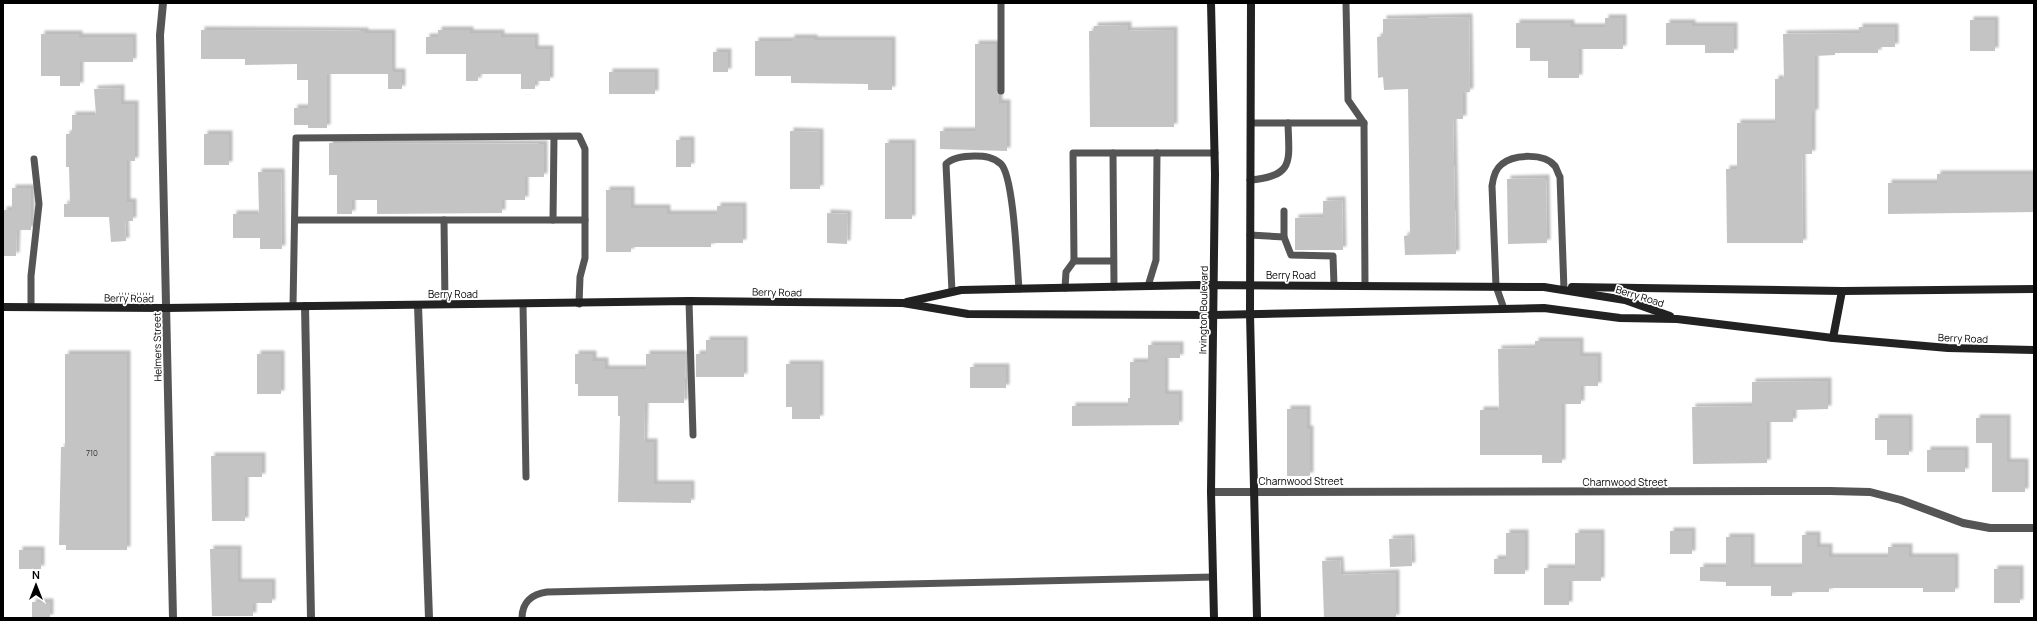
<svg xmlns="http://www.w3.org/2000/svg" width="2037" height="621" viewBox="0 0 2037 621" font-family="Manrope,sans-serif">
	<defs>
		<filter id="shadow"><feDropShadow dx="3.5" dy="-3.5" stdDeviation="1" flood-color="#0004"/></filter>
	</defs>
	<rect width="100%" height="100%" fill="#fff"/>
	<!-- building -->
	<g fill="#c4c4c4" filter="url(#shadow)">
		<path d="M1469,17L1470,92L1463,93V119H1453L1456,254L1405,255L1404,236L1410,235L1408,89L1384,90L1383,77L1378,78L1377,37L1383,36V19Z"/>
		<path d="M1605,18H1623V49H1579V78H1548V61H1530V48H1516V23H1571V27H1605Z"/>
		<rect x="1970" y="20" width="25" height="31"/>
		<path d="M1666,23H1692V26H1734V53H1705V45H1666Z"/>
		<path d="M1128,25V31L1174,30V127H1090L1089,31H1094V26Z"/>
		<path d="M1859,27H1895V47H1878V53H1835V55L1815,56V113H1812V154H1802L1803,243H1727L1726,169H1737V123H1775V79H1784L1783,34L1859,33Z"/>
		<path d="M201,30L365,31V33H392V72H402V89H388V74H327V128H308V125H294V108H308V80H297V64L245,65V59H201Z"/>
		<path d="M438,30H470V33H501V37H535V49H550V81H535V89H521V74H478V81H466V54H426V37H438Z"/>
		<path d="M41,34H79V37H133V62H80V86H60V76H41Z"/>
		<path d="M791,38H814V40H892V90H868V84L791,83V76H755V41H791Z"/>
		<path d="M975,44H996V91L999,96V103H1007V151L940,149V131H975Z"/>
		<rect x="713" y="52" width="15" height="20"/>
		<rect x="609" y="72" width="46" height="22"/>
		<path d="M121,88V104H135V161H127V202H133V221H125L126,241L111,242L109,217H64V204H70L69,167H66V134H72V115H96L94,89Z"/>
		<path d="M790,131L820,132V189H790Z"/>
		<rect x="204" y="134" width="25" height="31"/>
		<rect x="676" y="140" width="15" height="27"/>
		<path d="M329,143L544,144V177H525V200H502V213L377,214V200H352V214H337V175H329Z"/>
		<rect x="885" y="143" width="27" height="76"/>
		<path d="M258,172H281L282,249H260V238H233V214H259Z"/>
		<path d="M1937,174H2034V212L1888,214V183H1937Z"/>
		<path d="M1546,178L1547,243L1508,244L1507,179Z"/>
		<path d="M12,188H31V230H17L16,256H3V210H12Z"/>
		<path d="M606,190H631V208H667V214H717V206H743V243H711V247H631V252H606Z"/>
		<path d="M1342,200L1343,250H1295V218L1323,217V201Z"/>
		<path d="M827,213L848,214L847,244L827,243Z"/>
		<path d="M706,340H744V377H696V354H706Z"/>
		<path d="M1535,341H1580V356H1598V386H1581V404H1562V463H1542V455H1480V410H1499L1498,349L1535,348Z"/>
		<path d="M1148,345H1180V358H1165V394H1179V425L1072,426V406H1128V398H1130V362H1148Z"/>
		<path d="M65,354H127V550H66V545H59L61,447H65Z"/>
		<rect x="257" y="354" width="24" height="40"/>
		<path d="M575,354H593V361H605V369H646V354H686L684,403H645L644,442H654V484H691V503L618,502L620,416H618V396H578V384H575Z"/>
		<path d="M786,364H820V419H792V407H786Z"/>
		<rect x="970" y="367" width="36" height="21"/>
		<path d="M1828,381V409L1793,410V422H1767V463L1693,464L1692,407L1752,406V382Z"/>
		<path d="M1287,409H1307V429H1310V476H1287Z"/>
		<path d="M1875,418H1909V455H1887V440H1875Z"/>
		<path d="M1976,418H2007V462H2025V492H1992V443H1976Z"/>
		<rect x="1927" y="450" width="38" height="22"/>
		<path d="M211,456H262V477H245V521H212Z"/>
		<rect x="1670" y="531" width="22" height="23"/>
		<path d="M1506,533H1525V574H1494V559H1506Z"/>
		<path d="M1575,533H1601V581H1569V605H1544V568H1575Z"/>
		<path d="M1802,535H1817V547H1829V557H1888V547H1909V557H1955V592H1923V588H1829V592H1792V596H1771V586H1726V582L1700,581V567H1726V537H1751V567H1802Z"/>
		<path d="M1411,538L1412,566L1390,567L1389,539Z"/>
		<path d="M210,549H238V582H272V603H253V616H212Z"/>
		<rect x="19" y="550" width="22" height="19"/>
		<path d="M1340,560L1341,575L1396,573V618H1324L1322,561Z"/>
		<rect x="1994" y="569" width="26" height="34"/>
		<rect x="32" y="602" width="18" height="16"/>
	</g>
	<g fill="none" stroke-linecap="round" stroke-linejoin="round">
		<!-- path -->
		<path stroke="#777" stroke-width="2.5" stroke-dasharray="1 2" stroke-linecap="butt" d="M119,294H152"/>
		<!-- lane -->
		<g stroke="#555" stroke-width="7">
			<path d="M1001,3V91"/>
			<path d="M1346,3L1348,100L1364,123L1365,285"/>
			<path d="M1251,123H1364"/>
			<path d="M1113,153L1114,287"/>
			<path d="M1250,180C1295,176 1289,161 1288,123"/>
			<path d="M296,220H585"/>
			<path d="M444,220L445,304"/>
			<path d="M553,220L554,137"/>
			<path d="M1250,235L1284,237L1291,255L1333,256L1334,285"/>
			<path d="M1284,237V211"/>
			<path d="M1074,261L1073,153H1215"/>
			<path d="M1148,286L1156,260L1157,153"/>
			<path d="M1065,288L1066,272L1074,261H1113"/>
			<path d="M952,292L946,164C953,157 965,156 975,156C985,156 993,157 1001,164C1014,177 1017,267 1019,289"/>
			<path d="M689,301L693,435"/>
			<path d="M523,304L526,477"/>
			<path d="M293,306L296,138L579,136L585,149V258L580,277L579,304"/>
			<path d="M31,307V276L39,204L34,159"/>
			<path d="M1504,309L1496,286L1492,186C1493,178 1495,169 1502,164C1514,154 1545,153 1555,166C1557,169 1558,174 1560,177L1564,290"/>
			<path d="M522,618C522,602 532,594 547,592L1213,577"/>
		</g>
		<!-- street -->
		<g stroke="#555" stroke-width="8">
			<path d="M163,3L160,35L173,618"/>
			<path d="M418,305L429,618"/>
			<path d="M305,306L311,618"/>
			<path d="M1211,492L1830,491L1870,492L1901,500L1963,523L1990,528H2034"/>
		</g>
		<!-- secondary -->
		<g stroke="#222" stroke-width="8">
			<path d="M1211,3L1215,174L1211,492L1214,618"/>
			<path d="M1251,3L1250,314L1257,618"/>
			<path d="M1572,287L1842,291L2034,289"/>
			<path d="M907,302L961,290L1199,285L1544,287L1625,300L1670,316"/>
			<path d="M3,307L166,308L689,301L903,303L968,314L1213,315L1544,308L1620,318L1677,319L1833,338L1948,348L2034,350"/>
			<path d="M1833,338L1842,291"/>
		</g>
	</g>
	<g text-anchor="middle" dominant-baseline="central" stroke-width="3.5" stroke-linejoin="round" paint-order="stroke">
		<!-- number labels -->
		<g font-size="8" fill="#313131">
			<text x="92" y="452">710</text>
		</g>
		<!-- street labels -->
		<g font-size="10" fill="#000" stroke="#fff">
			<text x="1291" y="275">Berry Road</text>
			<text transform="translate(777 292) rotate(1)">Berry Road</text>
			<text x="453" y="294">Berry Road</text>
			<text transform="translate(1640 296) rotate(17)">Berry Road</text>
			<text transform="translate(129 298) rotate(1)">Berry Road</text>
			<text transform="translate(1203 310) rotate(-89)">Irvington Boulevard</text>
			<text transform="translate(1963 338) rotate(2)">Berry Road</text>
			<text transform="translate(157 347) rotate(-91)">Helmers Street</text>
			<text x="1301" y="481">Charnwood Street</text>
			<text x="1625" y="482">Charnwood Street</text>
		</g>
	</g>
	<!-- border -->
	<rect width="2037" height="621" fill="none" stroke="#000000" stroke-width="8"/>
	<!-- north arrow -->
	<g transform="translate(36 585)" stroke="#ffffff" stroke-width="3" paint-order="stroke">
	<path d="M0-3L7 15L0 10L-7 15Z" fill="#000000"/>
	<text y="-6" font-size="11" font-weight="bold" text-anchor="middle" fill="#000000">N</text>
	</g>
</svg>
